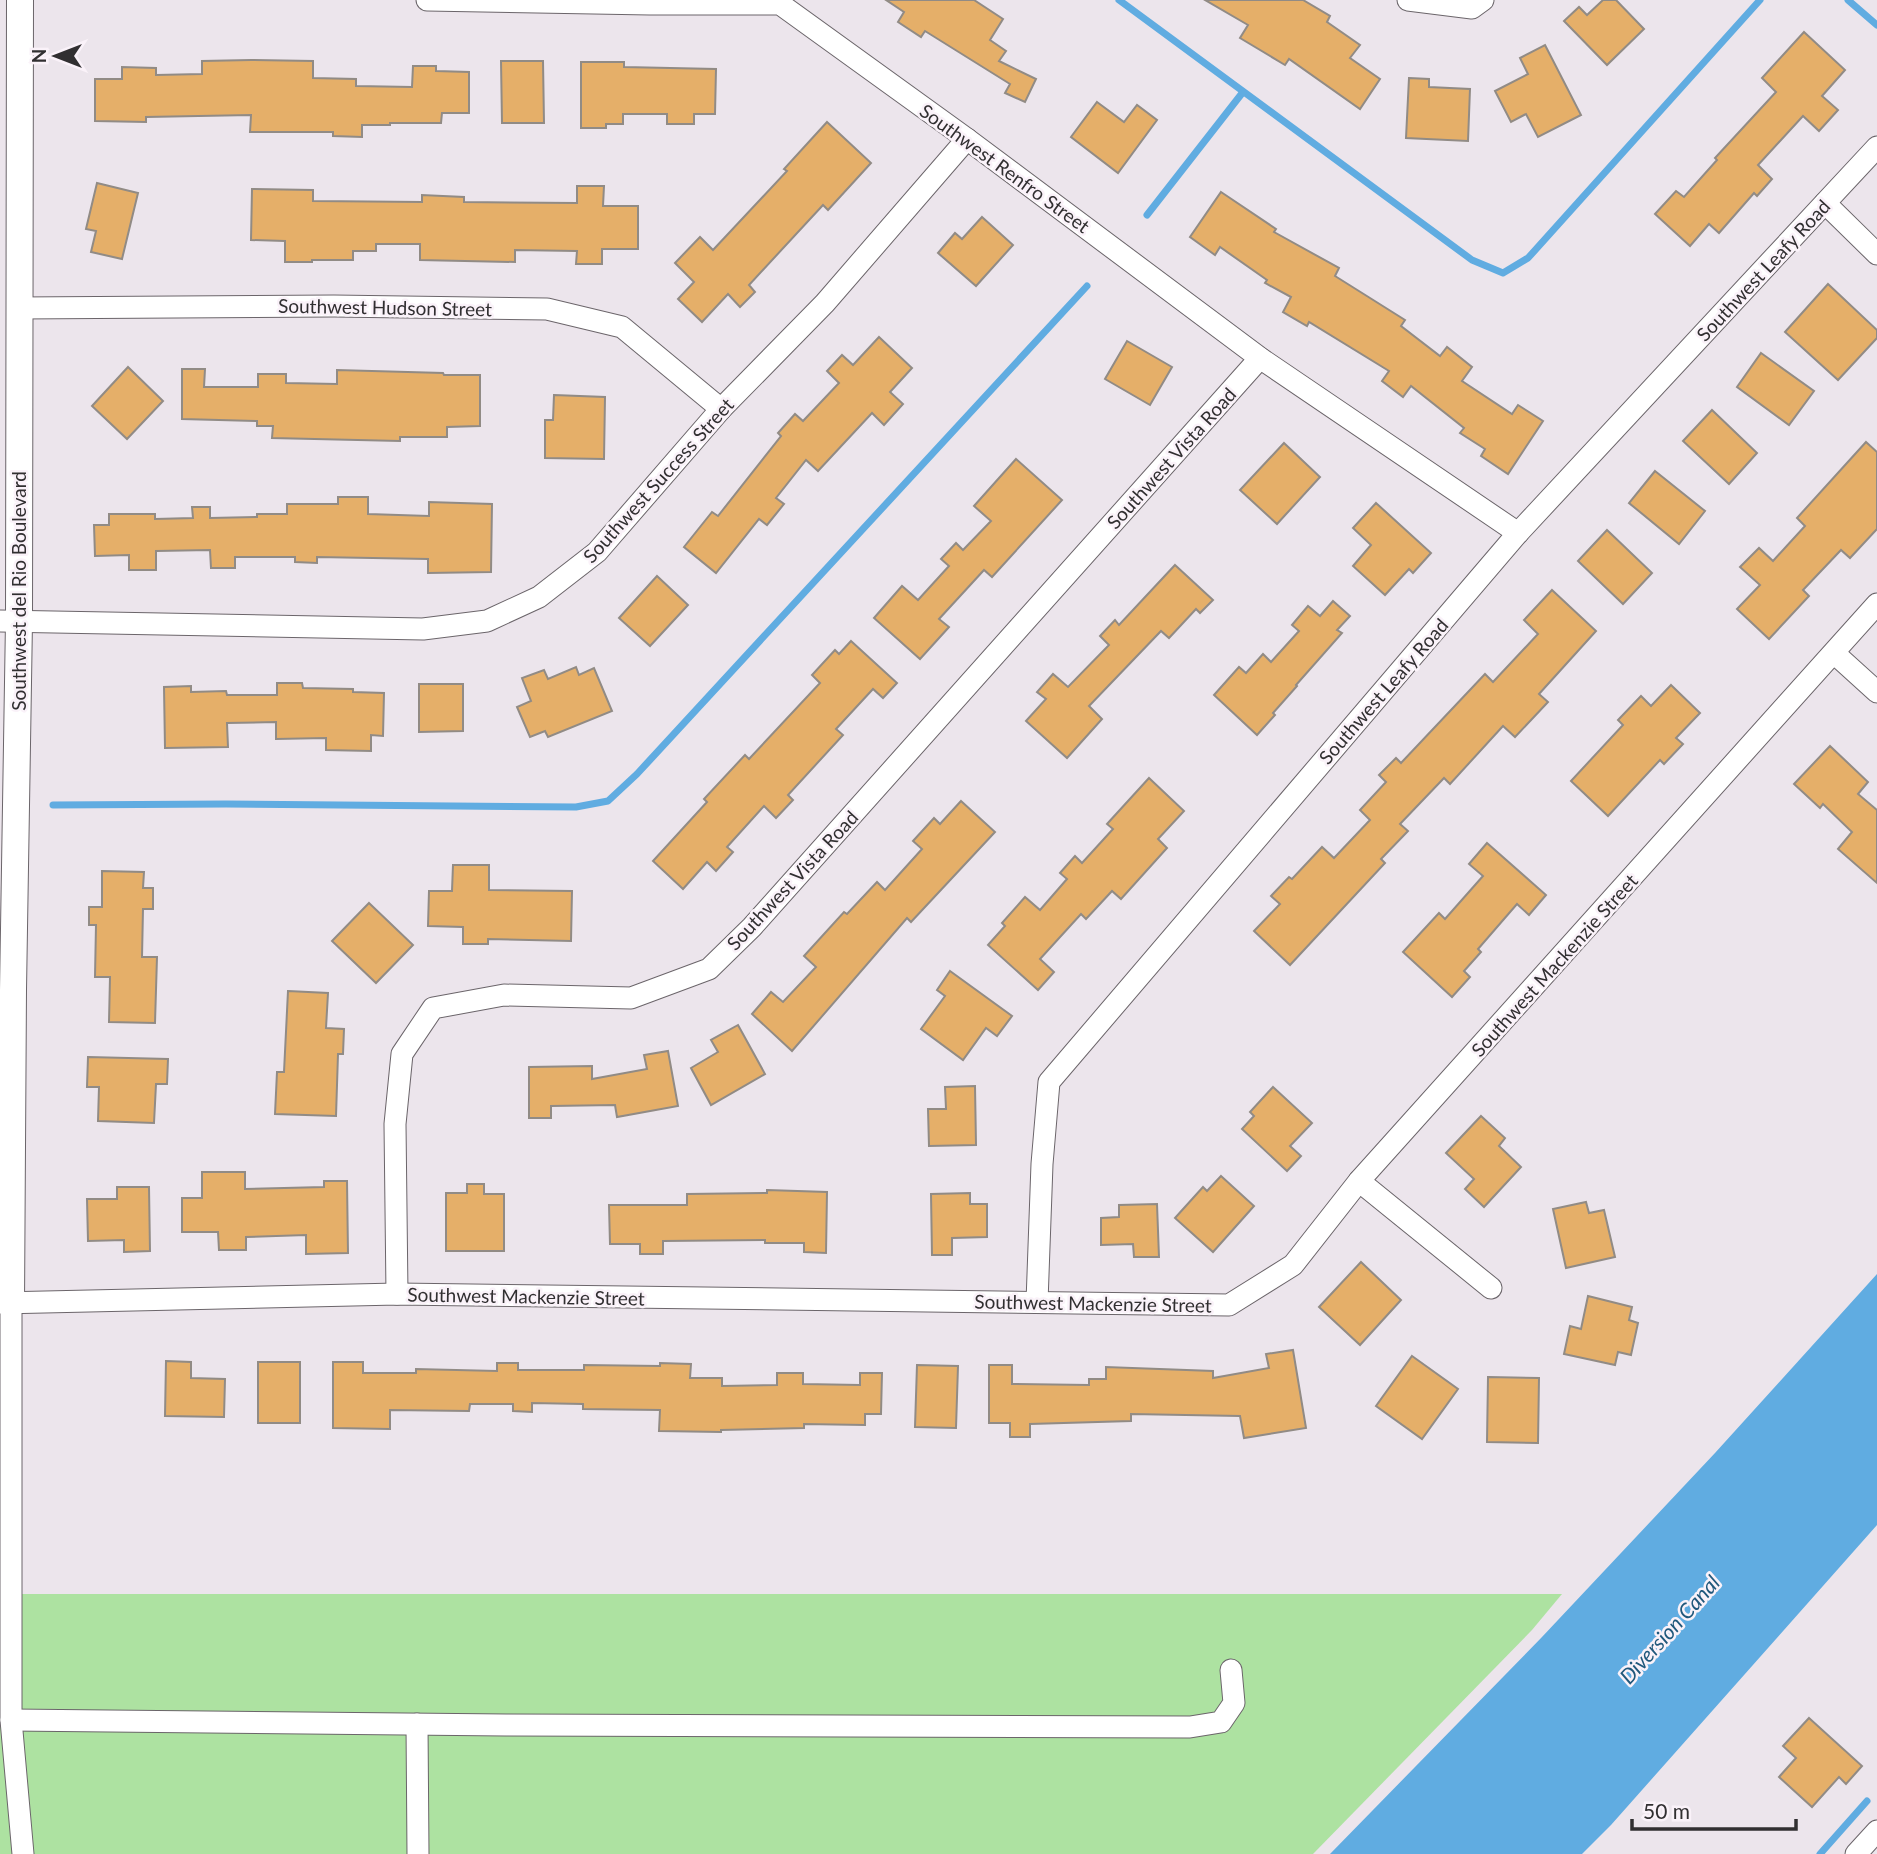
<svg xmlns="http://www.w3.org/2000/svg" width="1877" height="1854" viewBox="0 0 1877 1854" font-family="Lato,sans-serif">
	<rect width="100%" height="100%" fill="#ece5ec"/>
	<!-- green -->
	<path fill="#ade2a1" d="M0,1594H1562L1532,1630L1313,1854H0Z"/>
	<!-- water -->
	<path fill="#60ace1" d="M1877,1274V1525L1611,1825L1582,1854H1330L1542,1637L1715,1453Z"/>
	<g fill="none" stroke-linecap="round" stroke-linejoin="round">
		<!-- stream -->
		<g stroke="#60ace1" stroke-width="7">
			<path d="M1119,0L1472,260L1503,273L1528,258L1760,0"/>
			<path d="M1848,0L1877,25"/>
			<path d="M1147,215L1243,92"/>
			<path d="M53,805L226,804L576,807L608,801L637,774L1087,286"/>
			<path d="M1820,1854L1867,1801"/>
		</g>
	</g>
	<!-- building -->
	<g fill="#e5af69" stroke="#918b85" stroke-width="2">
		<path d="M886,0H974L1003,19L990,40L1006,51L999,61L1036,79L1025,102L1005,93L1010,84L925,31L921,37L898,22L904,12Z"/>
		<path d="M1205,0H1303L1330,16L1327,22L1360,45L1350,58L1380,79L1360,109L1289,59L1285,65L1240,38L1248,25Z"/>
		<path d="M1603,0H1616L1644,29L1607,65L1564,21L1579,7L1587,15Z"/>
		<path d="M1804,32L1845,70L1822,96L1838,110L1819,131L1803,116L1758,165L1772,179L1757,196L1754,193L1719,233L1709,224L1690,246L1655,214L1676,191L1684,197L1717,160L1715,158L1776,92L1762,78Z"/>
		<path d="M1545,45L1581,115L1538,137L1526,114L1511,122L1495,91L1528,74L1520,58Z"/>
		<path d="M251,60L313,61V78L356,79V86L412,87L413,66H436V71L469,72V113H442L441,123H390V125H362V137L333,136V132H250L251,115L146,117V122L95,121V79H122V67L156,68V75L202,74V61Z"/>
		<path d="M501,61H543L544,123H502Z"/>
		<path d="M581,62H624V67L716,69L715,114H694V124H667V114H623V124H606V128H581Z"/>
		<path d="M1409,78L1429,79V87L1470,89L1468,141L1406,138Z"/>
		<path d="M1097,102L1124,122L1137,105L1157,120L1118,173L1071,137Z"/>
		<path d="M827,122L871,163L828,210L823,205L749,285L755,292L740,307L728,294L702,322L678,299L694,282L675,263L700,237L713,250L787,171L784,169Z"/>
		<path d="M97,183L138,193L122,259L91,252L96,231L86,229Z"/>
		<path d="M577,186H604L603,206H638V249H602V264H576L577,251L515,250V262L420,260V244H376V251H353V260H312V262H285V241L251,240L252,189L313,190V201L422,202V195L464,197V202L577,203Z"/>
		<path d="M1221,192L1276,229L1274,232L1339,268L1335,276L1405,320L1401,326L1440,356L1447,347L1472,367L1462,381L1512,414L1518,405L1543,421L1508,474L1481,456L1485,449L1460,433L1464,428L1411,386L1403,397L1382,381L1389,371L1309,322L1307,326L1283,312L1291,297L1265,283L1267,280L1220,247L1215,255L1190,237Z"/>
		<path d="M982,217L1013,245L976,286L938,253L955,233L962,239Z"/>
		<path d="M1828,284L1877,330V338L1838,380L1785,332Z"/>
		<path d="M879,337L912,368L890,392L903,404L884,425L872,413L818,471L806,460L776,498L784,504L767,525L759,519L716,573L684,547L712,512L718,516L781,436L778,433L795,414L803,421L839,383L827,371L842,355L853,365Z"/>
		<path d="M1127,341L1172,367L1150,405L1105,379Z"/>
		<path d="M1761,353L1814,391L1789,425L1737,387Z"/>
		<path d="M128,367L163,401L127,439L92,406Z"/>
		<path d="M182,369H205L204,387H258V374H286V383L337,384V370L443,373L444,375H480V426L447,427V437H400V441L272,438L273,426H257V421L182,419Z"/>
		<path d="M554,395L605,397L604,459L545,458V420H553Z"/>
		<path d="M1712,410L1757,453L1729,484L1683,441Z"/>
		<path d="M1866,442L1877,452V529L1850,558L1841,550L1803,590L1809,596L1769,639L1737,609L1760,585L1740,567L1759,548L1773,561L1805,526L1797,518Z"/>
		<path d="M1284,443L1320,477L1277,524L1240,490Z"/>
		<path d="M1016,459L1062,500L992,577L984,570L939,619L949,627L920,659L874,618L902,586L918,600L949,566L941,559L956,543L963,550L991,521L974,506Z"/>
		<path d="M1655,471L1705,511L1679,544L1629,503Z"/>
		<path d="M338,497H368V514L429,516V502L492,504L491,572L428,573V559L317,557V563L295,562V557H235V568H211L210,550L156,551V570H129V555L95,556L94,525H109V514H155V519L193,518L192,507H210V518L257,517V514H287V504H338Z"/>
		<path d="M1376,503L1431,553L1413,573L1409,569L1385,595L1353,566L1371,545L1353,528Z"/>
		<path d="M1607,530L1652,573L1623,604L1578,561Z"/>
		<path d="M1175,565L1213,600L1200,613L1196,609L1169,638L1161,631L1089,706L1102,719L1067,758L1026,721L1046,699L1037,692L1053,674L1068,687L1109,645L1100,636L1115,620L1119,625Z"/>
		<path d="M657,576L688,605L650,646L619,618Z"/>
		<path d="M1552,590L1596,631L1539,694L1548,702L1515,737L1503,726L1450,784L1444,778L1400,824L1408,831L1381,859L1385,863L1290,965L1254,931L1280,904L1271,896L1289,877L1292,879L1322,847L1334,858L1370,820L1360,810L1386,782L1379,775L1396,758L1401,763L1485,674L1493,682L1538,634L1524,620Z"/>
		<path d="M1333,601L1350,616L1337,630L1342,633L1296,685L1297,686L1273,713L1275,715L1257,735L1214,695L1239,667L1246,673L1263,654L1271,662L1299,631L1292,625L1308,606L1320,616Z"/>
		<path d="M851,641L897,683L883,698L873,689L836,729L843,735L788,795L793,800L776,818L764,806L727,847L733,852L716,871L707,862L683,889L653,861L707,802L704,799L745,755L749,759L820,683L812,675L835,650L839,654Z"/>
		<path d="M576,667L579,675L594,668L612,711L548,737L545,731L530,737L517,707L531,701L522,678L544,670L548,679Z"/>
		<path d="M277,683H302L303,688L353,689V692L384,693L383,736L371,735V751L326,750V738L276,739V722L227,723L228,747L165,748L164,687L191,686V692L226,691L227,695H277Z"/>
		<path d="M419,684H463V731L419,732Z"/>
		<path d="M1671,685L1700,713L1676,738L1683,744L1664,764L1660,760L1608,816L1571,781L1623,725L1618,720L1641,696L1651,706Z"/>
		<path d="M1830,746L1868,782L1858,794L1877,810V883L1838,849L1852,832L1823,804L1820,808L1794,784Z"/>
		<path d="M1149,778L1184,811L1158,839L1167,848L1121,899L1112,891L1086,919L1081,914L1040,959L1054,972L1038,990L988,945L1005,926L1002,923L1025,897L1040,910L1067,879L1060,873L1075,856L1082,863L1113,829L1107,824Z"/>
		<path d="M961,801L995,832L911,922L907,918L792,1051L752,1014L771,992L783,1002L816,967L804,956L844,912L847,914L877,882L885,890L922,849L913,841L934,818L940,824Z"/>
		<path d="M1487,843L1546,895L1529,915L1517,904L1478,949L1481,952L1464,971L1470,977L1452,997L1403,952L1439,913L1445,919L1483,876L1469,864Z"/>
		<path d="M453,865H489V890L572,891L571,941L488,939V944H463V927L428,926L429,891H452Z"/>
		<path d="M102,871L144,872L143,888H153V909H143L142,957H157L155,1023L109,1022L110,977H95L96,925H89V907H102Z"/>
		<path d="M369,903L413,945L376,983L332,941Z"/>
		<path d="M950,971L1012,1016L997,1036L986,1028L963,1060L921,1029L945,996L937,990Z"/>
		<path d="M288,991L328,993L326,1028L344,1029L343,1054H338L336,1116L275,1114L277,1072H284Z"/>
		<path d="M738,1025L765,1074L711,1105L691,1068L718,1052L711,1040Z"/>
		<path d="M668,1051L678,1106L617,1117L615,1105L551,1106V1118H529V1067L592,1066V1079L647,1069L644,1055Z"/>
		<path d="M88,1057L168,1059L167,1084H156L154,1123L98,1121L99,1087H87Z"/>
		<path d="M975,1086L976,1145L929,1146L928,1109H946L945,1087Z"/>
		<path d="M1273,1087L1312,1123L1290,1146L1301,1156L1287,1171L1242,1129L1254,1116L1250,1112Z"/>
		<path d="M1481,1116L1505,1138L1499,1146L1521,1167L1484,1207L1465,1189L1474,1179L1446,1153Z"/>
		<path d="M202,1172H245V1189L324,1187V1181H347L348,1253L306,1254V1235L246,1237V1250H219L218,1232H182V1198H202Z"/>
		<path d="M1221,1176L1254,1206L1213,1252L1175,1218L1203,1187L1207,1191Z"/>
		<path d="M467,1184H484V1194H504V1251H446V1193H467Z"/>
		<path d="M117,1187H149L150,1251L124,1252V1240L88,1241L87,1199H117Z"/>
		<path d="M767,1190L827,1192L826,1253L804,1252V1243H765V1240L663,1241V1254H640V1244H610L609,1205H687V1194L767,1193Z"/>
		<path d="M970,1193V1204H987V1237L952,1238V1255H932L931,1194Z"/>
		<path d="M1586,1202L1589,1213L1604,1210L1615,1257L1566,1268L1553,1209Z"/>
		<path d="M1157,1204L1159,1257H1134L1133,1244L1101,1245V1218L1119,1217V1205Z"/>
		<path d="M1361,1262L1401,1300L1360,1345L1319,1307Z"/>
		<path d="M1588,1296L1632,1307L1629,1320L1638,1323L1631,1355L1618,1352L1615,1365L1564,1354L1570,1326L1581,1329Z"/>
		<path d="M1293,1350L1306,1428L1244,1438L1240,1416L1131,1414V1421L1030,1424V1437H1010V1423H989V1365H1012V1384L1089,1385V1379H1106V1367L1213,1371V1378L1269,1368L1266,1354Z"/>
		<path d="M1412,1356L1458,1389L1422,1439L1376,1406Z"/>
		<path d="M166,1361L191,1362V1378L225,1379L224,1417L165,1416Z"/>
		<rect x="258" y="1362" width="42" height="61"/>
		<path d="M333,1362H363V1373H416V1369L497,1371V1363H518V1370H584V1365L660,1366V1363L691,1364L690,1378H722V1386L777,1385V1373H803V1384L860,1385V1373H882L881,1414H865V1425L804,1424V1428L721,1430V1432L659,1431L660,1410L583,1409V1404L532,1403V1412L513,1411V1404H470L469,1411L390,1410V1429L333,1428Z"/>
		<path d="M917,1365L958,1366L956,1428L915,1427Z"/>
		<path d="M1488,1377L1539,1378L1538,1443L1487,1442Z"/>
		<path d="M1809,1718L1862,1766L1846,1784L1839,1777L1812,1807L1779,1777L1796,1758L1783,1746Z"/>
	</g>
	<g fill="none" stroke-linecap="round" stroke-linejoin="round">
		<defs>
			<g id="minor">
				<path d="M427,0L650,4H780L967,139L1260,358L1518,533"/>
				<path d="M1408,0L1472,8L1483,0"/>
				<path d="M1825,203L1877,254"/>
				<path d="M18,308L334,306L547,309L622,327L721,409"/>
				<path d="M0,621L423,629L487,621L539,597L597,552L721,409L825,303L967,139"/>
				<path d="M1834,653L1877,692"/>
				<path d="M1359,1181L1491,1288"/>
				<path d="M397,1294L395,1124L402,1054L433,1008L504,995L631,998L709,969L752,927L1260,358"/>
				<path d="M1037,1302L1042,1164L1049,1082L1518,533L1877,147"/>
				<path d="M0,1303L397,1294L1229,1305L1293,1265L1359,1181L1877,604"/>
				<path d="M11,1303V1720L23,1854"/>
				<path d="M11,1720L506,1725L1190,1727L1221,1722L1234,1703L1231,1670"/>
				<path d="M417,1724L418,1854"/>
				<path d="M1856,1854L1877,1831"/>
			</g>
			<path id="tertiary" d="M11,1303L13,990L19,621L20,0"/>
		</defs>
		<!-- minor casing -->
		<use href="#minor" stroke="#6b656a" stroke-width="23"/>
		<!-- tertiary casing -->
		<use href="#tertiary" stroke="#6b656a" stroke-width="28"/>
		<!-- minor -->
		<use href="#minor" stroke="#fff" stroke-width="21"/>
		<!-- tertiary -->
		<use href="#tertiary" stroke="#fff" stroke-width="26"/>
	</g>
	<g text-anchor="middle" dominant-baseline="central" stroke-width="5" stroke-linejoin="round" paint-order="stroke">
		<!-- street labels -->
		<g font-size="19" fill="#312f31" stroke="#faf2f9">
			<text transform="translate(1005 168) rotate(36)">Southwest Renfro Street</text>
			<text transform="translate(1763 270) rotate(-47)">Southwest Leafy Road</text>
			<text transform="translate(385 307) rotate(1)">Southwest Hudson Street</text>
			<text transform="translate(1171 458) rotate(-48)">Southwest Vista Road</text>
			<text transform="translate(658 480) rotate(-48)">Southwest Success Street</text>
			<text transform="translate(18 591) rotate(-90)">Southwest del Rio Boulevard</text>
			<text transform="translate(1383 691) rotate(-49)">Southwest Leafy Road</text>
			<text transform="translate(792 880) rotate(-47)">Southwest Vista Road</text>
			<text transform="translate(1554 965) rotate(-48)">Southwest Mackenzie Street</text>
			<text transform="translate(526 1296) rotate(1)">Southwest Mackenzie Street</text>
			<text transform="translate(1093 1303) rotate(1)">Southwest Mackenzie Street</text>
		</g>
		<!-- water labels -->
		<g font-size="21" font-style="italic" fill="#20587c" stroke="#faf2f9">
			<text transform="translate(1669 1629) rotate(-48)">Diversion Canal</text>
		</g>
	</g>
	<!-- north arrow -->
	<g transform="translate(56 56) rotate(270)" stroke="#faf2f9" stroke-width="5" paint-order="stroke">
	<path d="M0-5L12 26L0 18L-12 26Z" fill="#312f31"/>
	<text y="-10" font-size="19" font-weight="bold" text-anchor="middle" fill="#312f31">N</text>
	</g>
	<!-- scale -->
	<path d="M1632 1819v10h164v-10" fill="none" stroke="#312f31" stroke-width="3.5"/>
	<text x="1643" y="1819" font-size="21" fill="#312f31" stroke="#faf2f9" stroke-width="5" paint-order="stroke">50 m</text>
</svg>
